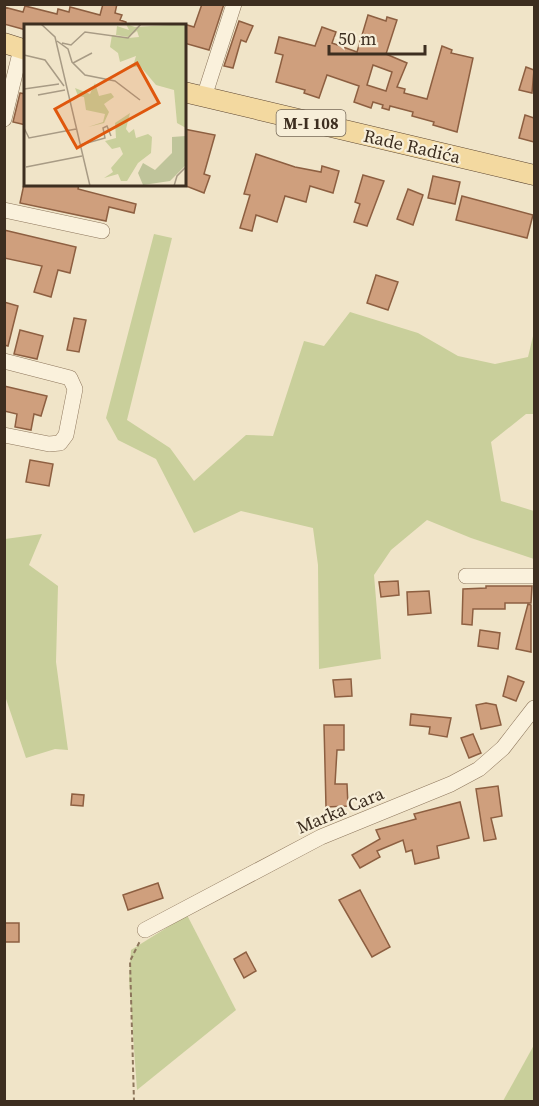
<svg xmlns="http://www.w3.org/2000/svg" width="539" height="1106" viewBox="0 0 539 1106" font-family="'Source Serif 4',serif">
	<rect width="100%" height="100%" fill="#f0e4c8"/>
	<!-- green -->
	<g fill="#c9cf9b">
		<path d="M154,234L172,238L127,420L170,448L194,481L246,435L273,436L304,341L324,346L350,312L418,333L458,356L495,364L528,357L534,332V414H526L491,442L501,501L534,511V559L471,538L427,520L391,550L374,575L381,659L319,669L318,565L313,528L241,511L194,533L156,459L118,440L106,418Z"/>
		<path d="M42,534L29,565L58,586L56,662L68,750L55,749L26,758L5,696V539Z"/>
		<path d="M187,915L236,1010L137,1090L129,979L131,950Z"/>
		<path d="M534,1045V1101H503Z"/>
	</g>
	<!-- building -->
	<g fill="#cf9f7d" stroke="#8d5f41" stroke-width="1.5" fill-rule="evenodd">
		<path d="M103,4H117L115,13L122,15L120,20L126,22V26H26V30L4,24V7L23,12L25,6L57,14L58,9L69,12L70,7L100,15Z"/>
		<path d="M202,4H224L209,50L184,43V24L194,27Z"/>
		<path d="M368,15L386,21L387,17L397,20L386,54L407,63L397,87L405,89L404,93L427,99L442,46L452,50L451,53L473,58L457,132L433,125L434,122L412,116L413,112L390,106L389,110L382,108L383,105L373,102L371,108L354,102L359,86L327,75L319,98L304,93L305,90L276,82L283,55L275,53L279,37L315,46L322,27L336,32L332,43L357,52ZM373,65L392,72L386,91L367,85Z"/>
		<path d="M239,21L253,26L246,42L241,40L233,68L224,66Z"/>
		<path d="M526,67L534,70L532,93L519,90Z"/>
		<path d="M20,93L26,94V125L13,122Z"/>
		<path d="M525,115L534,118V142L519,138Z"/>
		<path d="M184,129L215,135L204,174L210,176L204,193L186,186Z"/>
		<path d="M256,154L295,167L321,172L322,166L339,171L333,193L310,186L306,202L285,196L277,222L256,215L252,231L240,228L250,195L244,194Z"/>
		<path d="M363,175L384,181L367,226L354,222L360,204L355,202Z"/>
		<path d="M433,176L460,182L455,204L428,198Z"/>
		<path d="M24,184H79L78,189L136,204L134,213L109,207L106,221L20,203Z"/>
		<path d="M408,189L423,195L413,225L397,219Z"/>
		<path d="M462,196L533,215L527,238L456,220Z"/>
		<path d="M4,230L76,247L70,273L58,270L51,297L34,292L42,266L4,258Z"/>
		<path d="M376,275L398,282L388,310L367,303Z"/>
		<path d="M4,302L18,306L8,346L4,345Z"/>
		<path d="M74,318L86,320L79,352L67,350Z"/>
		<path d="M20,330L43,336L37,359L14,354Z"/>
		<path d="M4,386L47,396L41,416L34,414L31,430L15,427L17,414L4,411Z"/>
		<path d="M30,460L53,464L49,486L26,482Z"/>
		<path d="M398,581L399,595L381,597L379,582Z"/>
		<path d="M486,586H532L531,603H505V609H473L472,625L462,624L463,589L486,588Z"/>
		<path d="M429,591L431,613L408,615L407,592Z"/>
		<path d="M528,604L531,605V652L516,649Z"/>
		<path d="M480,630L500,633L498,649L478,646Z"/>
		<path d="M508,676L524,682L516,701L503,696Z"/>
		<path d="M351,679L352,696L335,697L333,680Z"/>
		<path d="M486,703L496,705L501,725L481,729L476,705Z"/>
		<path d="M411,714L451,718L447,737L429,734L430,727L410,725Z"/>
		<path d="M324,725H344V750H337L335,784H347L348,806L326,807Z"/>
		<path d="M473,734L481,753L469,758L461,738Z"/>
		<path d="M498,786L502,816L491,818L496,839L484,841L476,789Z"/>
		<path d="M72,794L84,795L83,806L71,805Z"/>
		<path d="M460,802L469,838L437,846L439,858L415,864L412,850L406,852L403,840L377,851L380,857L360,868L352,855L380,839L376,830L416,819L414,814Z"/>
		<path d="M158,883L163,898L128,910L123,895Z"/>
		<path d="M360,890L390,947L372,957L339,900Z"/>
		<rect x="4" y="923" width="15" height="19"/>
		<path d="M246,952L256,971L244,978L234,959Z"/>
	</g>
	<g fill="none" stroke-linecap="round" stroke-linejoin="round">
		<defs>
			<g id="minor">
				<path d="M204,97L234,4"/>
				<path d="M4,119L21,49"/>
				<path d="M4,210L102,231"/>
				<path d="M4,361L70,378L75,389L66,435L60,443L49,444L4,435"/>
				<path d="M466,576H534"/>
				<path d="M145,930L321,837L451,784L479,769L503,748L534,708"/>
			</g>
			<g id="major">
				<path d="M4,43L26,50"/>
				<path d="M184,92L534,175"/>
			</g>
		</defs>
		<!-- minor casing -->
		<use href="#minor" stroke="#8d765c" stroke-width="16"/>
		<!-- major casing -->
		<use href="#major" stroke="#5b4430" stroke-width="21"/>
		<!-- path -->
		<path stroke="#8d765c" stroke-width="2" stroke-dasharray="4.5 3" stroke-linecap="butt" d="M134,1102L130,961L140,941"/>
		<!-- minor -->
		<use href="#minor" stroke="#faf1dc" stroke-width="15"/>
		<!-- major -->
		<use href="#major" stroke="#f3d9a0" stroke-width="20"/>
	</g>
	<g text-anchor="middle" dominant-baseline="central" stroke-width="4.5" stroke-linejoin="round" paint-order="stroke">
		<!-- shield labels -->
		<rect fill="#f7eed8" stroke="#756857" stroke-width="1.5" x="276.5" y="110" width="69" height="26" rx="4.5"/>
		<g font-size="16" font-weight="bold" fill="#3d2e20">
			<text x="311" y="123">M-I 108</text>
		</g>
		<!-- street labels -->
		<g font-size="18" fill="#3d2e20" stroke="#f7eed8">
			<text transform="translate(412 146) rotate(13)">Rade Radića</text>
			<text transform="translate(340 810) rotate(-23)">Marka Cara</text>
		</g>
	</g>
	<!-- overview -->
	<g transform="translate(24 24)">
		<rect width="162" height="162" fill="#f0e4c8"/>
		<path d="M102,0L111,3L162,0V104L153,99L150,66L132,61L116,42L99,45L110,39L112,32L96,38L94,29L86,23L88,11L104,14L115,13L113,7L104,13L92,11L93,2L105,6ZM71,59L75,72L87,69L90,73L80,80L85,88L80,99L64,103L79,98L81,90L62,86L60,73L54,72L51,64L66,70ZM106,89L102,105L105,109L110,105L112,114L124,110L128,113L127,129L114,139L103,157H97L94,150L80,154L89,148L87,144L99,130L96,123L88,125L81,117L92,114L91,99Z" fill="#c9cf9b"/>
		<path d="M162,112V141L146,157L119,161L114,149L119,139L131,146L148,129V113Z" fill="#bfc49a"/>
		<path fill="none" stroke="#a89b85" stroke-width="1.5" d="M17,0L31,13L66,162M33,17L44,25L48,38L61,51L91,57L116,76M38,19L47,21L61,8L104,14L117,0M0,31L21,36L40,62M49,39L68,29M0,65L35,60M14,71L41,66M0,104L5,114L52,105M56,121L81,114L79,104L83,102L87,112M2,143L58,132M150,162L153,152L162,143"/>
		<path fill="#df570d" fill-opacity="0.15" stroke="#df570d" stroke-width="3" d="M113,39L135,79L53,124L31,85Z"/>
		<rect width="162" height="162" fill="none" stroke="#3d2e20" stroke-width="3"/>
	</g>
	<!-- border -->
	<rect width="539" height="1106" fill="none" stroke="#3d2e20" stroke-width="12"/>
	<!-- scale -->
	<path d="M329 45v9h96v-9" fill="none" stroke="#3d2e20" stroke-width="3"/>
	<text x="338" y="45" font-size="18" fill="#3d2e20" stroke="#f7eed8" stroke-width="4.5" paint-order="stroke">50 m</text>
</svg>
